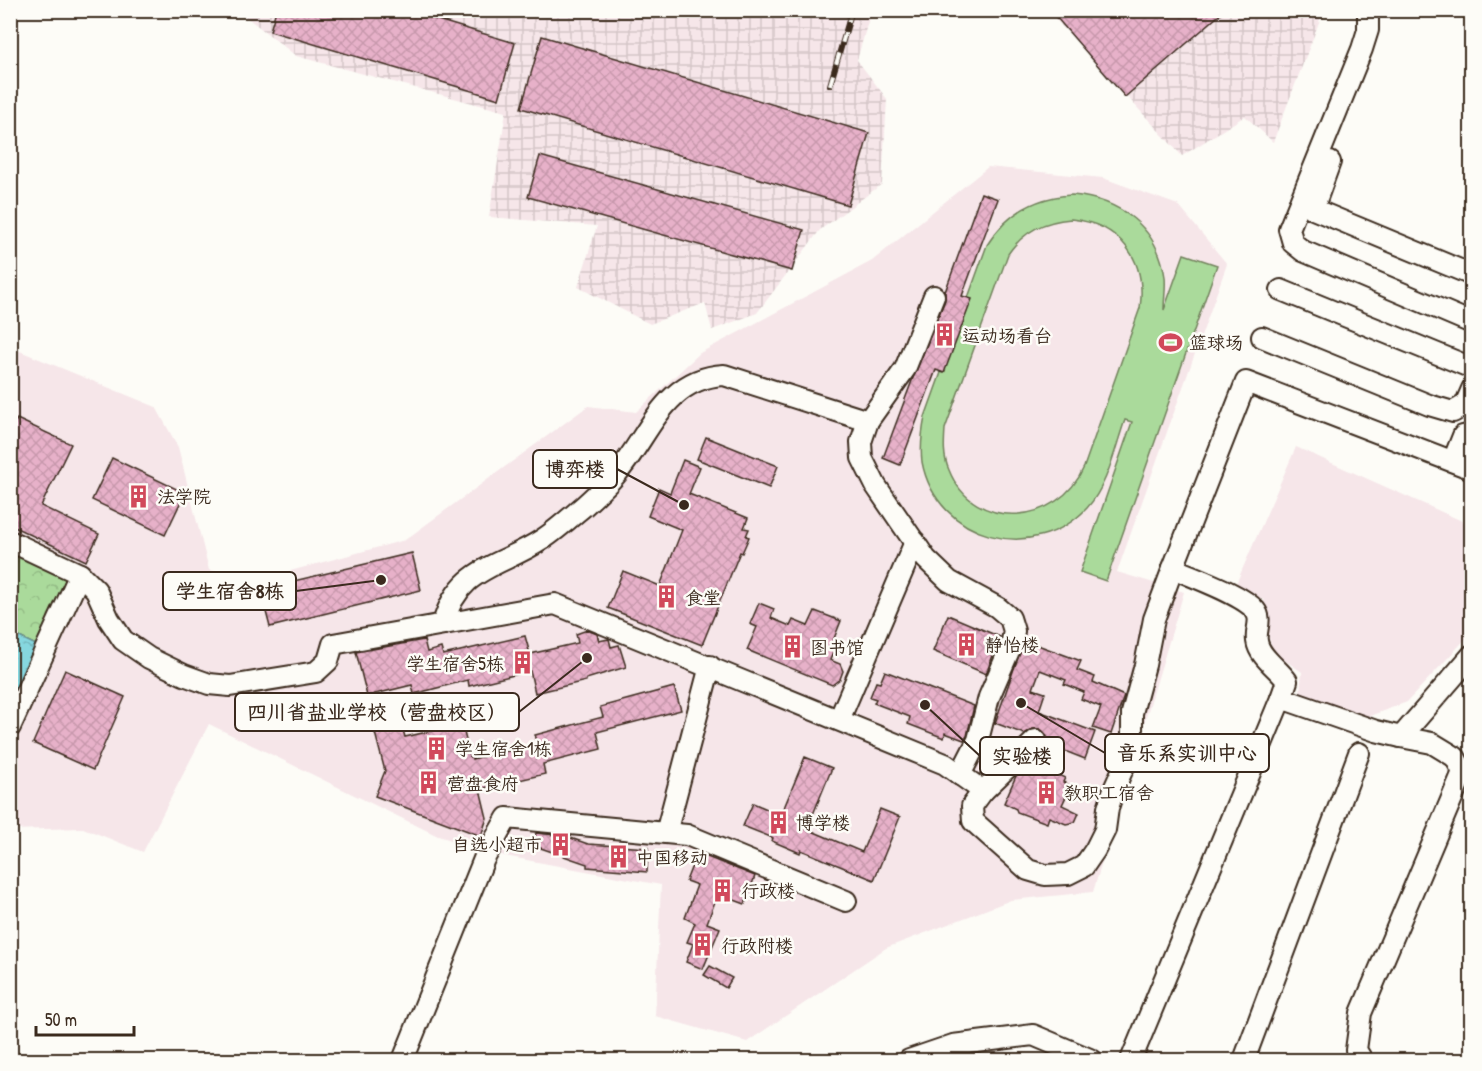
<svg xmlns="http://www.w3.org/2000/svg" width="1482" height="1071" viewBox="0 0 1482 1071" font-family="'Patrick Hand','LXGW WenKai TC',sans-serif">
	<defs>
		<pattern id="industrial-grid" width="8" height="8" patternUnits="userSpaceOnUse" patternTransform="scale(1.5)"><rect width="8" height="8" fill="#f6e6e9"/><path d="M0 4h8M4 0v8" fill="none" stroke="#d4c5c7"/></pattern>
		<pattern id="forest-crowns" width="20" height="18" patternUnits="userSpaceOnUse" patternTransform="scale(1.5)"><rect width="20" height="18" fill="#aada9b"/><path d="M2 6a3 3 0 1 1 6 0M12 15a3 3 0 1 1 6 0" fill="none" stroke="#93bb85"/></pattern>
		<pattern id="water-ripples" width="26" height="14" patternUnits="userSpaceOnUse" patternTransform="scale(1.5)"><rect width="26" height="14" fill="#86d7df"/><path d="M2 4q2-2 4 0t4 0M15 11q2-2 4 0t4 0" fill="none" stroke="#75b9bf"/></pattern>
		<pattern id="building-cross-hatch" width="8" height="8" patternUnits="userSpaceOnUse" patternTransform="scale(1.5)"><rect width="8" height="8" fill="#e7b1c9"/><path d="M0 0l8 8M0 8l8-8" fill="none" stroke="#c798ac"/></pattern>
	</defs>
	<rect width="100%" height="100%" fill="#fdfcf7"/>
	<filter id="ink" filterUnits="userSpaceOnUse"><feTurbulence type="fractalNoise" baseFrequency=".0167" numOctaves="2"/><feDisplacementMap in="SourceGraphic" scale="12" xChannelSelector="R" yChannelSelector="G"/><feConvolveMatrix kernelMatrix="1 2 1 2 8 2 1 2 1" color-interpolation-filters="sRGB"/></filter>
	<g filter="url(#ink)">
		<!-- built -->
		<g fill="#f6e6e9">
			<path d="M988,167L1103,178L1178,205L1227,264L1117,572L1184,592L1093,892L1011,900L886,948L747,1042L655,1016L661,885L505,856L438,836L209,724L143,852L83,828L11,830L10,347L156,407L178,447L209,570L257,580L405,540L588,406L636,412L700,353L872,261Z"/>
			<path d="M1296,447L1471,525V633L1407,702L1367,717L1300,693L1302,672L1274,653L1269,638L1264,600L1235,586Z"/>
		</g>
		<!-- industrial -->
		<g fill="url(#industrial-grid)">
			<path d="M1317,10L1321,17L1273,142L1245,116L1182,156L1048,11Z"/>
			<path d="M226,11H871L857,60L887,99L882,184L820,230L757,313L712,330L705,303L650,324L578,287L597,226L489,217L506,112L296,56L245,16Z"/>
		</g>
		<!-- forest -->
		<path fill="url(#forest-crowns)" stroke="#72825c" stroke-width="1.5" d="M11,550L69,577L38,646L11,633Z"/>
		<!-- garden -->
		<path fill="#aada9b" stroke="#72825c" stroke-width="1.5" fill-rule="evenodd" d="M1072,195C1119,199 1158,227 1165,277C1166,289 1164,299 1164,310L1184,254L1217,265L1106,581L1080,572L1132,422L1125,420C1115,448 1108,485 1087,508C1034,565 937,540 922,462C920,446 922,432 925,417L987,245C1007,213 1035,197 1072,195ZM1071,219C1120,224 1147,259 1140,308L1084,467C1059,526 974,533 949,470C943,457 944,443 945,429L1008,254C1024,231 1044,221 1071,219Z"/>
		<!-- water -->
		<path fill="url(#water-ripples)" stroke="#689292" stroke-width="1.5" d="M11,633L38,646L11,706Z"/>
		<!-- building -->
		<g fill="url(#building-cross-hatch)" stroke="#3b2a1e" stroke-width="1.5">
			<path d="M276,10H404L515,43L499,99L270,31Z"/>
			<path d="M1050,10H1225L1125,97Z"/>
			<path d="M542,36L869,133L848,205L521,108Z"/>
			<path d="M540,156L804,230L792,271L528,197Z"/>
			<path d="M981,193L998,199L962,296L972,299L944,373L936,370L900,465L883,458L913,378L945,300V292Z"/>
			<path d="M17,419L71,444L41,506L99,534L86,561L10,525V433Z"/>
			<path d="M706,437L778,466L769,488L697,459Z"/>
			<path d="M112,458L185,493L165,535L92,500Z"/>
			<path d="M683,460L700,467L689,494L748,518L744,528L749,529L746,536L749,537L742,553L740,552L702,645L608,608L623,571L660,586L682,530L648,516L659,488L670,493Z"/>
			<path d="M412,553L421,590L270,627L260,589Z"/>
			<path d="M759,603L774,609L771,618L790,626L793,620L808,626L815,611L841,621L833,641L837,643L830,660L840,664L843,671L840,679L832,685L747,650L757,627L750,624Z"/>
			<path d="M948,615L1000,637L986,674L933,651Z"/>
			<path d="M587,630L597,634L599,641L609,639L611,647L619,645L626,667L586,679V681L535,693L530,671L469,686L468,680L414,694L412,685L367,696L356,652L424,640L427,652L441,648L443,655L525,636L530,654L578,643L576,634Z"/>
			<path d="M1024,640L1081,661L1077,670L1095,677L1093,682L1124,696L1111,734L1093,728L1101,707L1081,699L1084,692L1064,684L1066,680L1040,670L1033,689L1045,693L1039,711L1095,732L1085,759L1047,744V737L1040,729H1033L1024,734L995,723Z"/>
			<path d="M65,670L125,697L93,770L33,743Z"/>
			<path d="M885,671L974,706L967,736L964,740L945,733L944,738L908,724L910,717L874,703L876,699L870,697L876,682L880,683Z"/>
			<path d="M674,687L681,710L597,732L601,749L543,764L545,774L480,789L487,818L481,836L375,796L385,771L374,729L401,723L405,737L462,724L470,757L472,756V759L538,744L535,735L603,717L600,707Z"/>
			<path d="M805,757L832,768L807,829L862,852L880,809L900,817L874,880L801,850L800,853L772,841L773,838L743,826L753,803L781,815Z"/>
			<path d="M1032,763L1065,778L1063,782L1071,786L1062,805L1079,813L1075,822L1066,824L1049,817L1047,823L1017,812L1016,809L1004,803L1016,776L1026,766L1030,768Z"/>
			<path d="M536,833L565,836L588,844L648,848L647,872L587,867V864L532,845Z"/>
			<path d="M697,853L755,876L745,904L721,895L719,900L716,899L707,923L720,928L703,969L686,962L693,944L687,942L695,923L685,918L697,885L686,881Z"/>
			<path d="M710,966L732,978L726,988L704,975Z"/>
		</g>
		<g fill="none" stroke-linecap="round" stroke-linejoin="round">
			<defs>
				<g id="minor">
					<path d="M1368,10V30L1362,49L1289,229L1293,243L1303,251L1472,323"/>
					<path d="M1330,162L1313,209L1472,275"/>
					<path d="M1281,290L1472,368"/>
					<path d="M934,296L905,369L868,421L861,442L862,458L876,486L926,559L949,581L997,607L1010,618L1014,631L1011,646L989,697L978,740L960,775"/>
					<path d="M1262,337L1429,405L1453,412L1465,405L1472,389"/>
					<path d="M1453,461L1463,436L1472,434"/>
					<path d="M10,541L80,574L96,590L109,619L123,640L149,658L184,675L209,684L230,686L316,672L328,661L333,644L555,604L945,764L983,791L972,806L973,821L1028,870L1045,875L1068,874L1084,866L1095,850L1105,830L1108,808L1114,789L1126,762L1132,738V713L1145,665L1154,619L1173,568"/>
					<path d="M443,624C459,566 499,568 543,539C558,529 572,516 585,505C596,495 608,484 618,472C650,434 665,378 724,375L868,421"/>
					<path d="M1281,698L1287,681C1279,669 1259,657 1257,641C1255,630 1263,620 1255,610C1242,594 1192,577 1173,568L1246,382L1472,469"/>
					<path d="M839,720L915,542"/>
					<path d="M10,727L80,574"/>
					<path d="M983,791L1036,740"/>
					<path d="M666,833L710,666"/>
					<path d="M403,1060L484,859L507,818L687,835L846,901"/>
					<path d="M909,1060L953,1045L1033,1035L1092,1060"/>
					<path d="M1131,1060L1281,698L1376,731L1401,737L1472,655"/>
					<path d="M1244,1060L1359,753"/>
					<path d="M1362,1060L1356,1050L1361,1013L1463,772L1455,757L1432,743L1401,737"/>
				</g>
			</defs>
			<!-- minor casing -->
			<use href="#minor" stroke="#3b2a1e" stroke-width="24"/>
			<!-- minor -->
			<use href="#minor" stroke="#fdfcf7" stroke-width="20"/>
			<defs>
				<path id="rail" d="M830,85L852,10"/>
			</defs>
			<!-- rail casing -->
			<use href="#rail" stroke="#3b2a1e" stroke-width="6"/>
			<!-- rail -->
			<use href="#rail" stroke="#fdfcf7" stroke-width="4" stroke-dasharray="11" stroke-linecap="butt"/>
		</g>
	</g>
	<!-- icons -->
	<defs>
		<symbol id="building-bare" viewBox="-9 -9 18 18"><path d="M-4-6H4V6H1V3H-1V6H-4ZM-2.5-4.3h1.7v1.8h-1.7ZM.8-4.3h1.7v1.8H.8ZM-2.5-1h1.7V.8h-1.7ZM.8-1h1.7V.8H.8Z" fill="#d1495b" stroke="#fdfcf7" stroke-width="2.5" paint-order="stroke"/></symbol>
		<symbol id="stadium-bare" viewBox="-9 -9 18 18"><path d="M0-5a6.5 5 0 1 0 0 10a6.5 5 0 1 0 0-10ZM-3.5-1.8h7v3.6h-7Z" fill="#d1495b" stroke="#fdfcf7" stroke-width="2.5" paint-order="stroke"/></symbol>
	</defs>
	<g fill-rule="evenodd">
		<use href="#building-bare" x="928" y="318" width="33" height="33"/>
		<use href="#stadium-bare" x="1154" y="326" width="33" height="33"/>
		<use href="#building-bare" x="122" y="480" width="33" height="33"/>
		<use href="#building-bare" x="650" y="580" width="33" height="33"/>
		<use href="#building-bare" x="950" y="628" width="33" height="33"/>
		<use href="#building-bare" x="776" y="630" width="33" height="33"/>
		<use href="#building-bare" x="506" y="646" width="33" height="33"/>
		<use href="#building-bare" x="420" y="732" width="33" height="33"/>
		<use href="#building-bare" x="412" y="766" width="33" height="33"/>
		<use href="#building-bare" x="1030" y="776" width="33" height="33"/>
		<use href="#building-bare" x="762" y="806" width="33" height="33"/>
		<use href="#building-bare" x="544" y="828" width="33" height="33"/>
		<use href="#building-bare" x="602" y="840" width="33" height="33"/>
		<use href="#building-bare" x="706" y="874" width="33" height="33"/>
		<use href="#building-bare" x="686" y="928" width="33" height="33"/>
	</g>
	<g text-anchor="middle" dominant-baseline="central" stroke-width="5" stroke-linejoin="round" paint-order="stroke">
		<!-- poi labels -->
		<g font-size="18" fill="#3b2a1e" stroke="#fdfcf7" text-anchor="start">
			<text x="962" y="335">运动场看台</text>
			<text x="1189" y="342">篮球场</text>
			<text x="157" y="496">法学院</text>
			<text x="685" y="597">食堂</text>
			<text x="985" y="644">静怡楼</text>
			<text x="810" y="647">图书馆</text>
			<text x="504" y="663" text-anchor="end">学生宿舍5栋</text>
			<text x="455" y="748">学生宿舍1栋</text>
			<text x="447" y="783">营盘食府</text>
			<text x="1064" y="792">教职工宿舍</text>
			<text x="796" y="822">博学楼</text>
			<text x="542" y="844" text-anchor="end">自选小超市</text>
			<text x="636" y="857">中国移动</text>
			<text x="741" y="890">行政楼</text>
			<text x="721" y="945">行政附楼</text>
		</g>
	</g>
	<!-- callouts -->
	<path fill="none" stroke="#3b2a1e" stroke-width="2" d="M684 505L617 469M381 580L296 591M587 658L519 712M1021 703L1105 753M925 705L980 756"/>
	<g fill="#3b2a1e" stroke="#fdfcf7" stroke-width="2">
		<circle cx="684" cy="505" r="6"/>
		<circle cx="381" cy="580" r="6"/>
		<circle cx="587" cy="658" r="6"/>
		<circle cx="1021" cy="703" r="6"/>
		<circle cx="925" cy="705" r="6"/>
	</g>
	<g fill="#fdfcf7" stroke="#3b2a1e" stroke-width="2">
		<rect x="533" y="450" width="84" height="38" rx="6"/>
		<rect x="163" y="572" width="133" height="38" rx="6"/>
		<rect x="235" y="693" width="284" height="38" rx="6"/>
		<rect x="1105" y="734" width="164" height="38" rx="6"/>
		<rect x="980" y="737" width="84" height="38" rx="6"/>
	</g>
	<g font-size="20" text-anchor="middle" font-weight="bold" fill="#3b2a1e">
		<text x="575" y="476">博弈楼</text>
		<text x="230" y="598">学生宿舍8栋</text>
		<text x="377" y="719">四川省盐业学校（营盘校区）</text>
		<text x="1187" y="760">音乐系实训中心</text>
		<text x="1022" y="763">实验楼</text>
	</g>
	<!-- margin -->
	<rect width="1482" height="1071" fill="none" stroke="#fdfcf7" stroke-width="36"/>
	<rect x="18" y="18" width="1446" height="1035" fill="none" stroke="#3b2a1e" stroke-width="2" filter="url(#ink)"/>
	<!-- scale -->
	<path d="M36 1026v9h98v-9" fill="none" stroke="#3b2a1e" stroke-width="3"/>
	<text x="45" y="1026" font-size="18" fill="#3b2a1e" stroke="#fdfcf7" stroke-width="4.5" paint-order="stroke">50 m</text>
</svg>
